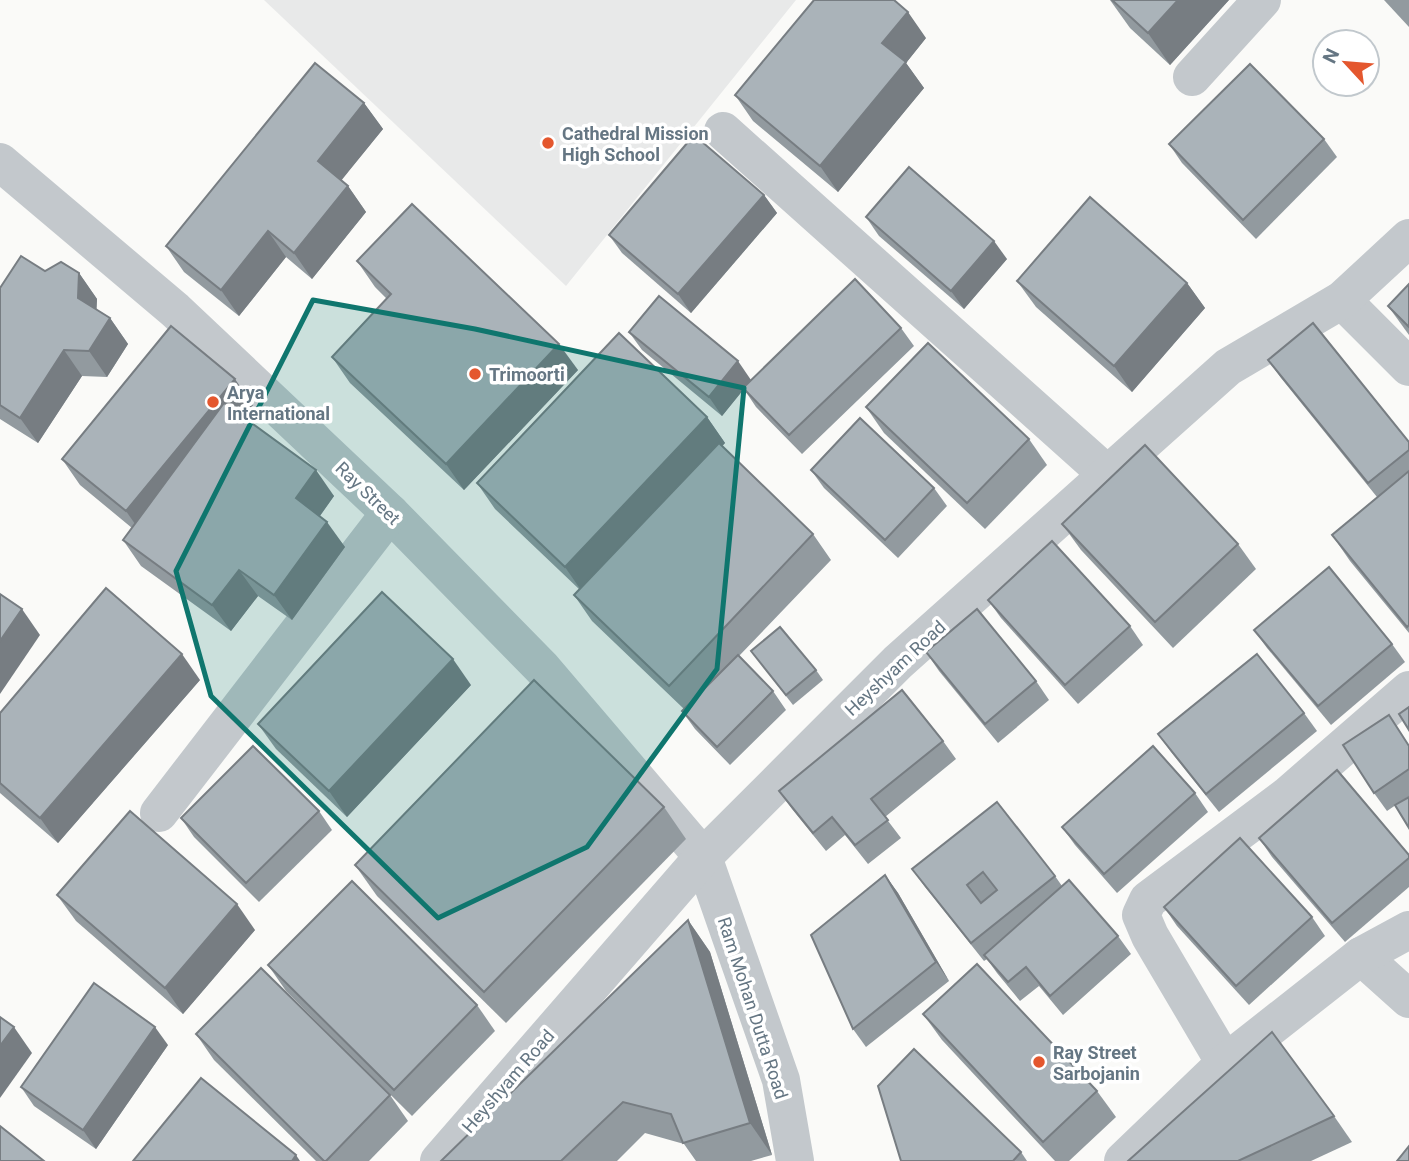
<svg xmlns="http://www.w3.org/2000/svg" width="1409" height="1161" viewBox="0 0 1409 1161" font-family="Roboto,sans-serif">
	<rect width="100%" height="100%" fill="#fafaf8"/>
	<!-- built -->
	<path fill="#e8e9e9" d="M264,0H796L566,286Z"/>
	<g fill="none" stroke-linecap="round" stroke-linejoin="round">
		<!-- minor -->
		<g stroke="#c3c8cc" stroke-width="38">
			<path d="M1192,77L1262,0"/>
			<path d="M723,131L1108,475"/>
			<path d="M0,162L175,310L390,513L542,668L703,857L781,1080L795,1161"/>
			<path d="M1342,300L1409,367"/>
			<path d="M159,813L390,513"/>
			<path d="M1361,956L1409,999"/>
			<path d="M1225,1063L1150,936L1141,915L1148,900L1287,796L1409,690"/>
			<path d="M439,1161L703,857L898,662L1228,367L1342,300L1409,238"/>
			<path d="M1123,1161L1225,1063L1361,956L1409,930"/>
		</g>
	</g>
	<!-- wall -->
	<g fill="#929a9f">
		<path d="M1110,0H1229L1170,65L1130,28Z"/>
		<path d="M1384,0H1409V27Z"/>
		<path d="M926,38L906,63L924,88L838,192L753,121L735,95Z"/>
		<path d="M364,103L383,129L341,180L348,186L366,212L312,279L286,257L239,316L184,272L166,246Z"/>
		<path d="M1324,139L1337,157L1256,239L1182,163L1169,144Z"/>
		<path d="M764,195L777,213L691,313L622,253L609,235Z"/>
		<path d="M866,217L1007,259L964,309L879,236Z"/>
		<path d="M357,261L578,370L464,490L350,383L332,357L387,299L375,287Z"/>
		<path d="M45,271L79,273L97,299L96,309L110,318L128,344L107,377L82,376L38,443L0,419V288Z"/>
		<path d="M1017,281L1187,283L1205,308L1132,392L1036,307Z"/>
		<path d="M1409,284V335L1388,306Z"/>
		<path d="M901,328L914,346L802,454L756,407L744,389L722,416L642,350L629,332L751,380L747,384Z"/>
		<path d="M1268,360L1409,442V633L1350,561L1332,535L1377,497L1281,378Z"/>
		<path d="M253,405L243,417L334,496L320,516L345,547L292,620L258,596L231,631L141,566L123,540L132,528L80,485L62,459Z"/>
		<path d="M866,407L1029,439L1047,465L985,529L884,433Z"/>
		<path d="M707,417L725,443L722,446L813,534L831,560L739,656L773,691L786,710L730,765L695,729L682,711L684,709L592,621L574,595L580,590L495,509L477,483Z"/>
		<path d="M811,470L934,488L947,506L898,558L824,488Z"/>
		<path d="M1062,524L1238,544L1256,569L1173,648L1081,550Z"/>
		<path d="M988,600L1130,626L1143,645L1078,704L1001,618Z"/>
		<path d="M1254,630L1392,644L1405,662L1331,725L1267,648Z"/>
		<path d="M751,651L816,670L823,680L793,705Z"/>
		<path d="M926,652L1036,681L1049,700L998,743L939,671Z"/>
		<path d="M200,680L58,843L0,793V713Z"/>
		<path d="M471,685L347,817L276,749L258,724Z"/>
		<path d="M1304,713L1317,731L1219,812L1171,752L1158,734Z"/>
		<path d="M943,741L956,759L885,817L901,838L868,864L845,835L826,851L792,809L779,791Z"/>
		<path d="M1409,744V796L1387,811L1374,793Z"/>
		<path d="M1195,793L1208,812L1117,893L1075,845L1062,827Z"/>
		<path d="M664,807L686,839L506,1023L377,896L355,865Z"/>
		<path d="M319,811L332,830L259,902L194,837L181,818Z"/>
		<path d="M1259,838L1409,855V887L1345,942L1272,857Z"/>
		<path d="M912,869L1055,876L1062,886L1118,936L1131,954L1063,1015L1039,986L1020,1001L997,973L987,959L984,961L925,887Z"/>
		<path d="M885,875L898,893L949,981L866,1047L853,1029Z"/>
		<path d="M57,895L255,930L183,1014L76,921Z"/>
		<path d="M1164,907L1312,917L1325,936L1249,1005L1177,926Z"/>
		<path d="M688,920L710,952L772,1155L751,1161H696L684,1144L645,1133L617,1161H441Z"/>
		<path d="M268,965L477,1005L495,1031L412,1116L286,991Z"/>
		<path d="M923,1014L1097,1091L1116,1117L1069,1161H1055L942,1040Z"/>
		<path d="M196,1034L390,1095L408,1121L369,1161H316L214,1060Z"/>
		<path d="M168,1045L96,1149L34,1106L21,1087Z"/>
		<path d="M1334,1116L1352,1142L1311,1161H1128Z"/>
		<path d="M1021,1152L1027,1161H901Z"/>
	</g>
	<!-- shaded-wall -->
	<g fill="#777d82">
		<path d="M1178,0H1229L1170,65L1148,33Z"/>
		<path d="M908,12L926,38L906,63L924,88L838,192L820,166L882,43Z"/>
		<path d="M364,103L383,129L336,187L318,161Z"/>
		<path d="M348,186L366,212L312,279L294,253Z"/>
		<path d="M764,195L777,213L691,313L678,294Z"/>
		<path d="M268,231L286,257L239,316L221,290Z"/>
		<path d="M994,241L1007,259L964,309L951,291Z"/>
		<path d="M79,273L97,299L96,324L78,298Z"/>
		<path d="M1187,283L1205,308L1132,392L1114,366Z"/>
		<path d="M110,318L128,344L107,377L89,351Z"/>
		<path d="M559,344L578,370L464,490L446,464Z"/>
		<path d="M64,350L82,376L38,443L20,418Z"/>
		<path d="M738,361L751,380L722,416L709,397Z"/>
		<path d="M235,379L253,405L144,537L126,511Z"/>
		<path d="M707,417L725,443L583,593L565,567Z"/>
		<path d="M316,470L334,496L314,524L296,498Z"/>
		<path d="M327,522L345,547L292,620L274,595Z"/>
		<path d="M239,570L258,596L231,631L212,605Z"/>
		<path d="M22,609L40,635L0,694V641Z"/>
		<path d="M182,654L200,680L58,843L40,818Z"/>
		<path d="M453,659L471,685L347,817L329,791Z"/>
		<path d="M885,875L898,893L949,981L936,962Z"/>
		<path d="M237,904L255,930L183,1014L165,988Z"/>
		<path d="M688,920L710,952L772,1155L750,1123Z"/>
		<path d="M14,1027L32,1053L0,1098V1046Z"/>
		<path d="M155,1027L168,1045L96,1149L83,1130Z"/>
		<path d="M296,1155L300,1161H292Z"/>
	</g>
	<!-- building -->
	<g fill="#aab3b9" stroke="#777d82" stroke-width="2" fill-rule="evenodd">
		<path d="M814,0H894L908,12L882,43L906,62L820,166L735,95Z"/>
		<path d="M1112,0H1178L1148,33Z"/>
		<path d="M315,63L364,103L318,161L348,186L294,253L268,231L221,290L166,246Z"/>
		<path d="M1250,64L1324,139L1243,220L1169,144Z"/>
		<path d="M694,135L764,195L678,294L609,235Z"/>
		<path d="M909,167L994,241L951,291L866,217Z"/>
		<path d="M1090,197L1187,283L1114,366L1017,281Z"/>
		<path d="M412,204L559,344L446,464L332,357L391,294L357,261Z"/>
		<path d="M21,256L45,271L61,262L79,273L78,298L110,318L89,351L64,350L20,418L0,405V288Z"/>
		<path d="M855,279L901,328L789,435L743,388Z"/>
		<path d="M1409,284V327L1388,306Z"/>
		<path d="M659,296L738,361L709,397L629,332Z"/>
		<path d="M1313,323L1409,442V450L1368,483L1268,360Z"/>
		<path d="M171,326L235,379L126,511L62,459Z"/>
		<path d="M619,333L707,417L565,567L477,483Z"/>
		<path d="M928,343L1029,439L967,503L866,407Z"/>
		<path d="M224,403L316,470L296,498L327,522L274,595L239,570L212,605L123,540Z"/>
		<path d="M860,418L934,488L885,540L811,470Z"/>
		<path d="M719,443L813,534L669,686L574,595Z"/>
		<path d="M1145,445L1238,544L1155,622L1062,524Z"/>
		<path d="M1409,471V625L1407,627L1332,535Z"/>
		<path d="M1052,541L1130,626L1065,685L988,600Z"/>
		<path d="M1329,567L1392,644L1318,706L1254,630Z"/>
		<path d="M106,588L182,654L40,818L0,783V713Z"/>
		<path d="M382,592L453,659L329,791L258,724Z"/>
		<path d="M0,594L22,609L0,641Z"/>
		<path d="M977,609L1036,681L985,724L926,652Z"/>
		<path d="M780,627L816,670L786,695L751,651Z"/>
		<path d="M1257,654L1304,713L1206,794L1158,734Z"/>
		<path d="M738,655L773,691L717,747L682,711Z"/>
		<path d="M534,680L664,807L484,992L355,865Z"/>
		<path d="M902,690L943,741L871,799L888,820L855,845L832,817L813,833L779,791Z"/>
		<path d="M1409,707V730L1399,714Z"/>
		<path d="M1389,715L1409,746V769L1374,793L1343,745Z"/>
		<path d="M253,746L319,811L246,883L181,818Z"/>
		<path d="M1153,746L1195,793L1104,874L1062,827Z"/>
		<path d="M1337,770L1409,855V858L1332,923L1259,838Z"/>
		<path d="M1409,797V828L1395,805Z"/>
		<path d="M997,802L1055,876L971,943L912,869ZM983,872L997,890L981,903L967,885Z"/>
		<path d="M130,811L237,904L165,988L57,895Z"/>
		<path d="M1240,838L1312,917L1236,986L1164,907Z"/>
		<path d="M885,875L936,962L853,1029L811,935Z"/>
		<path d="M1069,880L1118,936L1050,996L1026,967L1008,982L984,955Z"/>
		<path d="M352,881L477,1005L394,1090L268,965Z"/>
		<path d="M688,920L750,1123L683,1143L671,1114L623,1102L561,1161H441Z"/>
		<path d="M977,964L1097,1091L1043,1142L923,1014Z"/>
		<path d="M261,968L390,1095L326,1161H324L196,1034Z"/>
		<path d="M94,983L155,1027L83,1130L21,1087Z"/>
		<path d="M0,1017L14,1027L0,1046Z"/>
		<path d="M1272,1032L1334,1116L1238,1161H1128Z"/>
		<path d="M914,1049L1021,1152L1013,1161H901L878,1086Z"/>
		<path d="M201,1078L296,1155L292,1161H133Z"/>
		<path d="M0,1126L44,1161H0Z"/>
		<path d="M1409,1146V1161H1397Z"/>
	</g>
	<!-- marked area -->
	<path fill="#0f766e" fill-opacity="0.2" stroke="#0f766e" stroke-width="5" stroke-linejoin="round" d="M313,300L475,329L744,388L717,669L587,847L438,918L211,696L176,571Z"/>
	<!-- markers -->
	<g fill="#e4572e" stroke="#fff" stroke-width="2.5">
		<circle cx="548" cy="143" r="7"/>
		<circle cx="475" cy="374" r="7"/>
		<circle cx="213" cy="402" r="7"/>
		<circle cx="1039" cy="1062" r="7"/>
	</g>
	<g text-anchor="middle" dominant-baseline="central" stroke-width="7" stroke-linejoin="round" paint-order="stroke">
		<!-- poi labels -->
		<g font-size="18" font-weight="bold" fill="#657683" stroke="#fff" text-anchor="start">
			<text x="562" y="133">Cathedral Mission<tspan x="562" dy="21">High School</tspan></text>
			<text x="489" y="374">Trimoorti</text>
			<text x="227" y="392">Arya<tspan x="227" dy="21">International</tspan></text>
			<text x="1053" y="1052">Ray Street<tspan x="1053" dy="21">Sarbojanin</tspan></text>
		</g>
		<!-- street labels -->
		<g font-size="18" fill="#657683" stroke="#fff">
			<text transform="translate(368 493) rotate(44)">Ray Street</text>
			<text transform="translate(895 668) rotate(-43)">Heyshyam Road</text>
			<text transform="translate(753 1008) rotate(72)">Ram Mohan Dutta Road</text>
			<text transform="translate(508 1081) rotate(-49)">Heyshyam Road</text>
		</g>
	</g>
	<!-- north arrow -->
	<g transform="translate(1346 63) rotate(296)"><circle r="33" fill="#ffffff" stroke="#c1c8cd" stroke-width="2"/>
	<path d="M0-5L12 26L0 18L-12 26Z" fill="#e4572e"/>
	<text y="-10" font-size="19" font-weight="bold" text-anchor="middle" fill="#657683">N</text>
	</g>
</svg>
